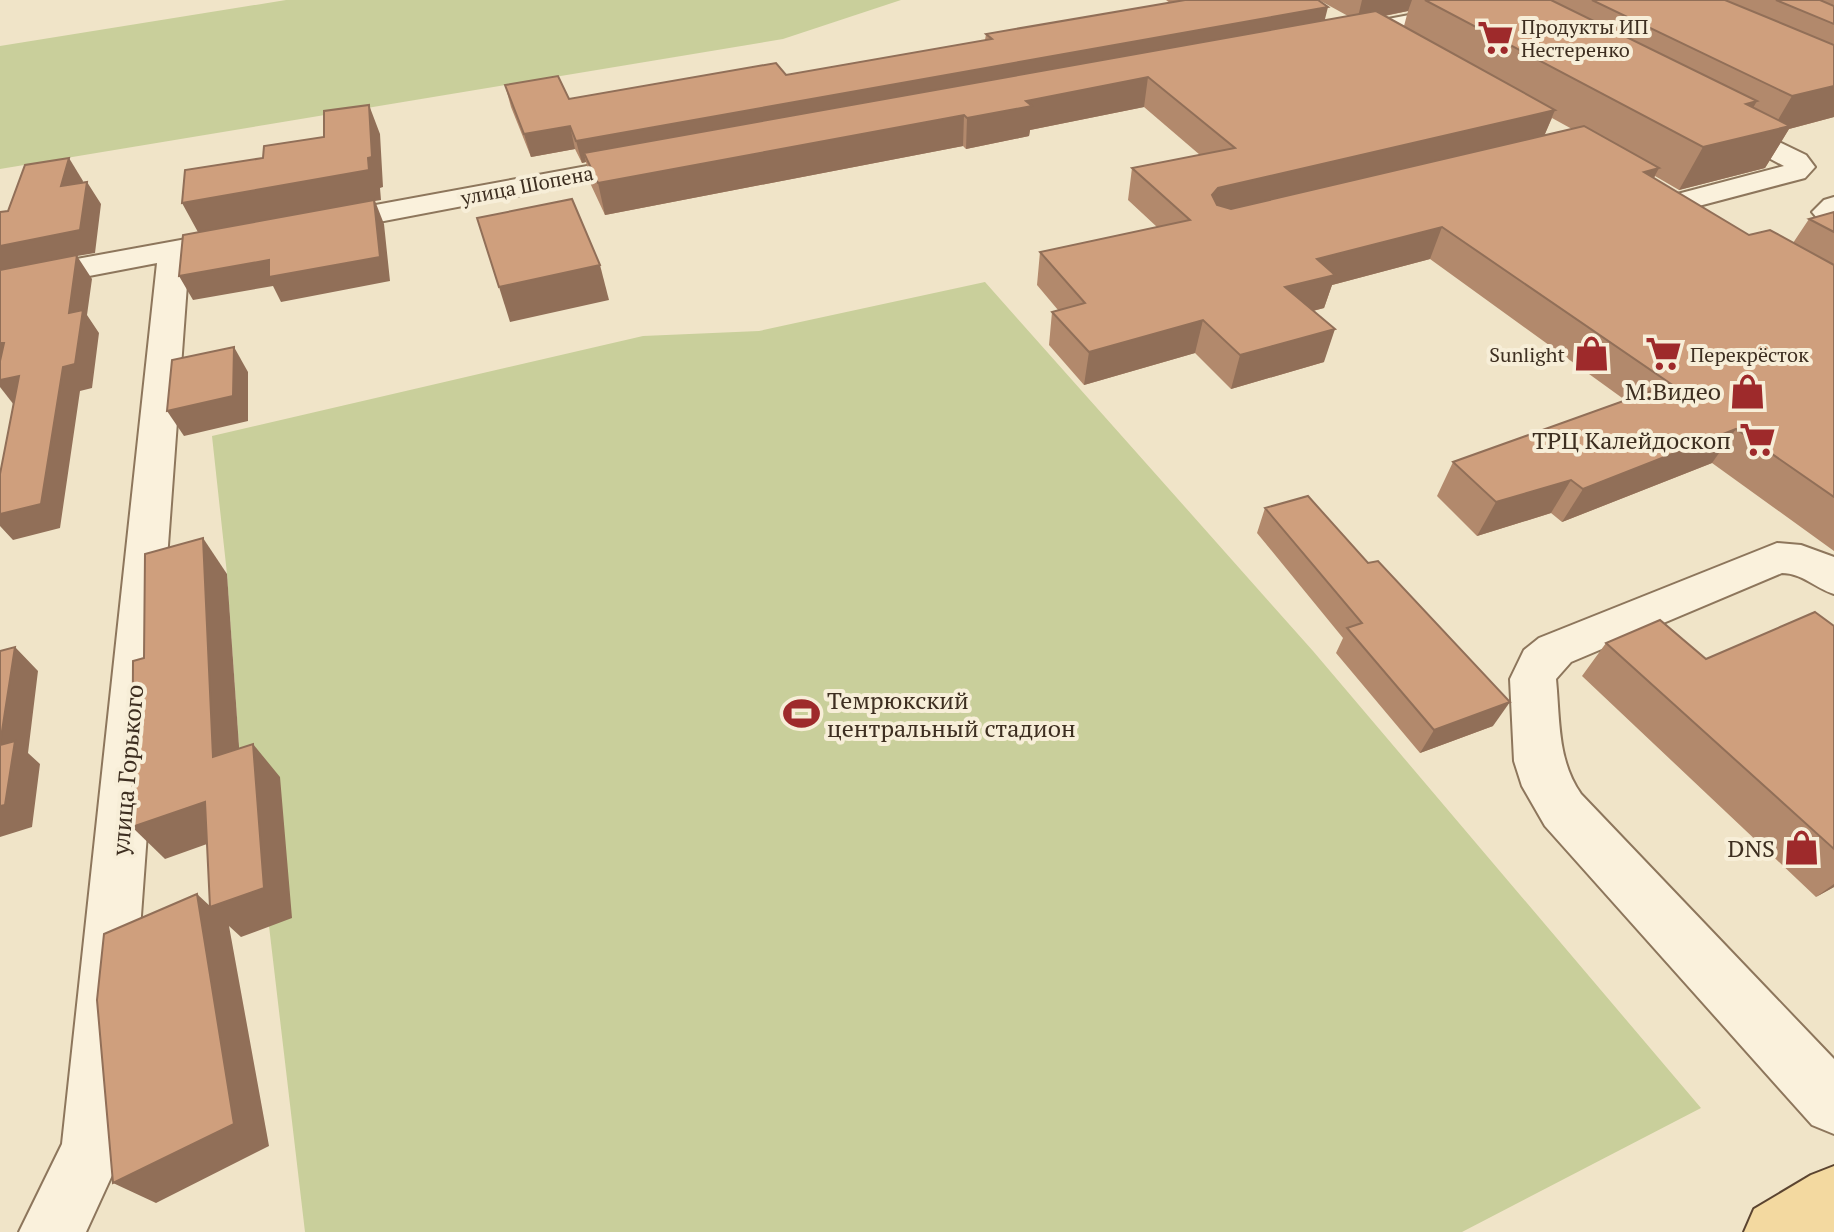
<svg xmlns="http://www.w3.org/2000/svg" width="1834" height="1232" viewBox="0 0 1834 1232" font-family="'PT Serif',serif">
	<rect width="100%" height="100%" fill="#f0e4c8"/>
	<!-- green -->
	<g fill="#c9cf9b">
		<path d="M286,0H901L783,39L0,169V46Z"/>
		<path d="M985,282L1313,651L1701,1108L1462,1232H305L269,926L242,789L227,574L212,436L643,336L759,331Z"/>
	</g>
	<g fill="none" stroke-linecap="round" stroke-linejoin="round">
		<defs>
			<g id="minor">
				<path d="M1489,0H1536L1525,7L1340,42L1332,40L1328,35L1332,30L1340,28Z"/>
				<path d="M1723,115L1806,155L1815,167L1805,178L1676,212L1666,209L1661,203L1666,197L1784,166L1714,129L1710,123L1714,117Z"/>
				<path d="M647,155L657,157L661,163L657,169L321,233L310,230L306,224L310,218L321,215Z"/>
				<path d="M1834,197V228L1823,225L1812,212L1824,200Z"/>
				<path d="M241,229L252,231L256,238L252,245L189,257L124,1149L86,1232H19L62,1144L157,263L0,293V273Z"/>
				<path d="M1777,543L1801,545L1834,557V594C1815,588 1802,573 1782,573L1571,662L1556,679C1560,719 1557,760 1581,794L1834,1059V1134L1812,1125L1545,826L1522,786L1514,761L1510,679L1524,650L1539,638Z"/>
			</g>
			<path id="major" d="M1834,1166V1232H1744L1754,1209L1811,1175Z"/>
		</defs>
		<!-- minor casing -->
		<use href="#minor" stroke="#8d765c" stroke-width="4"/>
		<!-- major casing -->
		<use href="#major" stroke="#5b4430" stroke-width="4"/>
		<!-- minor -->
		<use href="#minor" fill="#faf1dc" fill-rule="evenodd"/>
		<!-- major -->
		<use href="#major" fill="#f3d9a0" fill-rule="evenodd"/>
	</g>
	<!-- wall -->
	<g fill="#b2896c" fill-rule="evenodd">
		<path d="M1166,0H1318L1325,20L1348,16L1319,0H1834V117L1789,129L1765,168L1679,190L1655,176L1654,178L1749,235L1793,243L1809,219L1834,212V551L1712,463L1562,522L1551,513L1477,536L1437,496L1453,462L1625,400L1430,259L1332,285L1324,308L1313,311L1324,362L1231,389L1195,353L1084,385L1049,345L1052,312L1058,310L1037,285L1040,252L1157,227L1128,200L1132,168L1200,155L1144,107L1030,130L1029,136L966,149L963,146L605,215L591,185L586,162L582,163L575,149L531,157L511,107L505,85L569,99L786,75L985,40L986,34L1170,3ZM1408,11L1404,26L1385,16ZM1552,118L1572,129L1544,136Z"/>
		<path d="M1265,508L1493,726L1420,753L1336,653L1343,638L1257,533Z"/>
		<path d="M1834,626V887L1816,897L1582,676L1606,643L1706,659Z"/>
	</g>
	<!-- shaded-wall -->
	<g fill="#916f58">
		<path d="M1362,0H1412L1408,11L1357,21Z"/>
		<path d="M1328,7L1323,27L584,153L586,162L582,163L576,141Z"/>
		<path d="M1148,77L1144,107L1030,130L1029,136L966,149L967,118L1026,101Z"/>
		<path d="M1834,86V117L1789,129L1765,168L1679,190L1703,147L1746,104L1757,101L1735,139L1772,130L1792,96Z"/>
		<path d="M369,105L380,134L383,187L380,188L381,200L375,201L384,224L390,281L281,302L273,286L193,300L179,276L269,260L380,257L199,234L182,203L368,158Z"/>
		<path d="M1555,110L1542,141L1211,220L1212,195L1218,188Z"/>
		<path d="M964,115L963,146L605,215L598,183Z"/>
		<path d="M570,126L575,149L531,157L524,134Z"/>
		<path d="M69,158L83,181L75,208L61,186Z"/>
		<path d="M1659,168L1642,200L1644,172Z"/>
		<path d="M87,182L101,204L95,253L77,256L92,279L87,315L99,333L92,388L80,391L60,528L13,540L0,526V514L63,367L0,272V246Z"/>
		<path d="M1442,227L1430,259L1332,285L1324,308L1276,320L1285,287L1317,259Z"/>
		<path d="M600,265L609,300L510,322L499,287Z"/>
		<path d="M1203,320L1195,353L1084,385L1089,352Z"/>
		<path d="M1335,329L1324,362L1231,389L1240,355Z"/>
		<path d="M0,343H4L0,371Z"/>
		<path d="M234,347L248,372V421L184,436L167,411Z"/>
		<path d="M19,376L14,405L0,387V380Z"/>
		<path d="M1736,429L1712,463L1562,522L1583,489Z"/>
		<path d="M1571,480L1551,513L1477,536L1496,502Z"/>
		<path d="M203,538L227,574L242,789L213,757Z"/>
		<path d="M15,647L38,671L28,753L40,764L32,827L0,837V745Z"/>
		<path d="M1510,702L1493,726L1420,753L1434,730Z"/>
		<path d="M253,744L280,777L292,918L241,937L229,926L269,1146L156,1203L113,1183L197,894L211,907Z"/>
		<path d="M205,802L235,834L165,859L132,827Z"/>
		<path d="M1834,884V887L1816,897Z"/>
	</g>
	<!-- building -->
	<g fill="#cf9f7d" stroke="#916f58" stroke-width="2">
		<path d="M1185,0H1318L1328,7L576,141L570,126L524,134L505,85L558,76L569,99L776,63L786,75L992,39L986,34Z"/>
		<path d="M1425,0H1551L1757,101L1746,104L1790,126L1703,147Z"/>
		<path d="M1592,0H1725L1834,45V86L1792,96Z"/>
		<path d="M1776,0H1820L1834,6V24Z"/>
		<path d="M1376,11L1555,110L1218,188L1212,195L1217,205L1231,209L1584,126L1659,168L1644,172L1749,235L1770,230L1834,265V497L1736,429L1583,489L1571,480L1496,502L1453,462L1671,384L1442,227L1317,259L1335,275L1285,287L1335,329L1240,355L1203,320L1089,352L1052,312L1085,303L1040,252L1190,220L1132,168L1235,148L1148,77L1026,101L1032,106L967,118L964,115L598,183L584,153Z"/>
		<path d="M369,105L372,157L368,158L369,170L182,203L185,170L263,158L264,146L324,137V111Z"/>
		<path d="M69,158L61,186L87,182L80,230L0,246V212L8,211L25,165Z"/>
		<path d="M572,199L600,265L499,287L477,218Z"/>
		<path d="M374,200L380,257L269,277V260L179,276L183,235Z"/>
		<path d="M1834,212V232L1809,219Z"/>
		<path d="M77,255L69,313L83,310L75,364L63,367L41,504L0,514V474L19,376L0,380V361L4,343H0V270Z"/>
		<path d="M234,347L233,396L167,411L172,360Z"/>
		<path d="M1308,496L1368,563L1378,561L1510,702L1434,730L1347,628L1362,623L1265,508Z"/>
		<path d="M203,538L213,757L253,744L264,888L210,907L205,802L132,827L133,661L144,658L145,554Z"/>
		<path d="M1815,612L1834,626V849L1606,643L1660,620L1706,659Z"/>
		<path d="M15,647L0,744V651Z"/>
		<path d="M15,741L5,805L0,806V745Z"/>
		<path d="M197,894L234,1124L113,1183L97,1000L104,934Z"/>
	</g>
	<!-- icons -->
	<defs>
		<symbol id="supermarket-bare" viewBox="-9 -9 18 18"><path d="M-6-5.5h2.5l.6 2H6L4.5 2H-2.5L-4.4-4H-6ZM-1.5 3.2a1.3 1.3 0 1 0 .1 0ZM3 3.2a1.3 1.3 0 1 0 .1 0Z" fill="#9e2a2b" stroke="#f7eed8" stroke-width="2.5" paint-order="stroke"/></symbol>
		<symbol id="shop-bare" viewBox="-9 -9 18 18"><path d="M-5-2.5h2.3a2.7 3.5 0 0 1 5.4 0H5L5.5 6h-11ZM-1.5-2.5h3a1.5 2.3 0 0 0-3 0Z" fill="#9e2a2b" stroke="#f7eed8" stroke-width="2.5" paint-order="stroke"/></symbol>
		<symbol id="stadium-bare" viewBox="-9 -9 18 18"><path d="M0-5a6.5 5 0 1 0 0 10a6.5 5 0 1 0 0-10ZM-3.5-1.8h7v3.6h-7Z" fill="#9e2a2b" stroke="#f7eed8" stroke-width="2.5" paint-order="stroke"/></symbol>
	</defs>
	<g fill-rule="evenodd">
		<use href="#supermarket-bare" x="1470" y="12" width="51" height="51"/>
		<use href="#shop-bare" x="1566" y="328" width="51" height="51"/>
		<use href="#supermarket-bare" x="1638" y="328" width="51" height="51"/>
		<use href="#shop-bare" x="1722" y="366" width="51" height="51"/>
		<use href="#supermarket-bare" x="1732" y="414" width="51" height="51"/>
		<use href="#stadium-bare" x="776" y="688" width="51" height="51"/>
		<use href="#shop-bare" x="1776" y="822" width="51" height="51"/>
	</g>
	<g text-anchor="middle" dominant-baseline="central" stroke-width="8" stroke-linejoin="round" paint-order="stroke">
		<!-- far-poi labels -->
		<g font-size="20" fill="#3d2e20" stroke="#f7eed8" text-anchor="start">
			<text x="1521" y="26">Продукты ИП<tspan x="1521" dy="23">Нестеренко</tspan></text>
			<text x="1565" y="354" text-anchor="end">Sunlight</text>
			<text x="1690" y="354">Перекрёсток</text>
		</g>
		<!-- far-street labels -->
		<g font-size="20" fill="#3d2e20" stroke="#f7eed8">
			<text transform="translate(527 185) rotate(-11)">улица Шопена</text>
		</g>
		<!-- poi labels -->
		<g font-size="24" fill="#3d2e20" stroke="#f7eed8" text-anchor="end">
			<text x="1721" y="391">М.Видео</text>
			<text x="1731" y="440">ТРЦ Калейдоскоп</text>
			<text x="827" y="700" text-anchor="start">Темрюкский<tspan x="827" dy="28">центральный стадион</tspan></text>
			<text x="1775" y="848">DNS</text>
		</g>
		<!-- street labels -->
		<g font-size="24" fill="#3d2e20" stroke="#f7eed8">
			<text transform="translate(127 770) rotate(-85)">улица Горького</text>
		</g>
	</g>
</svg>
